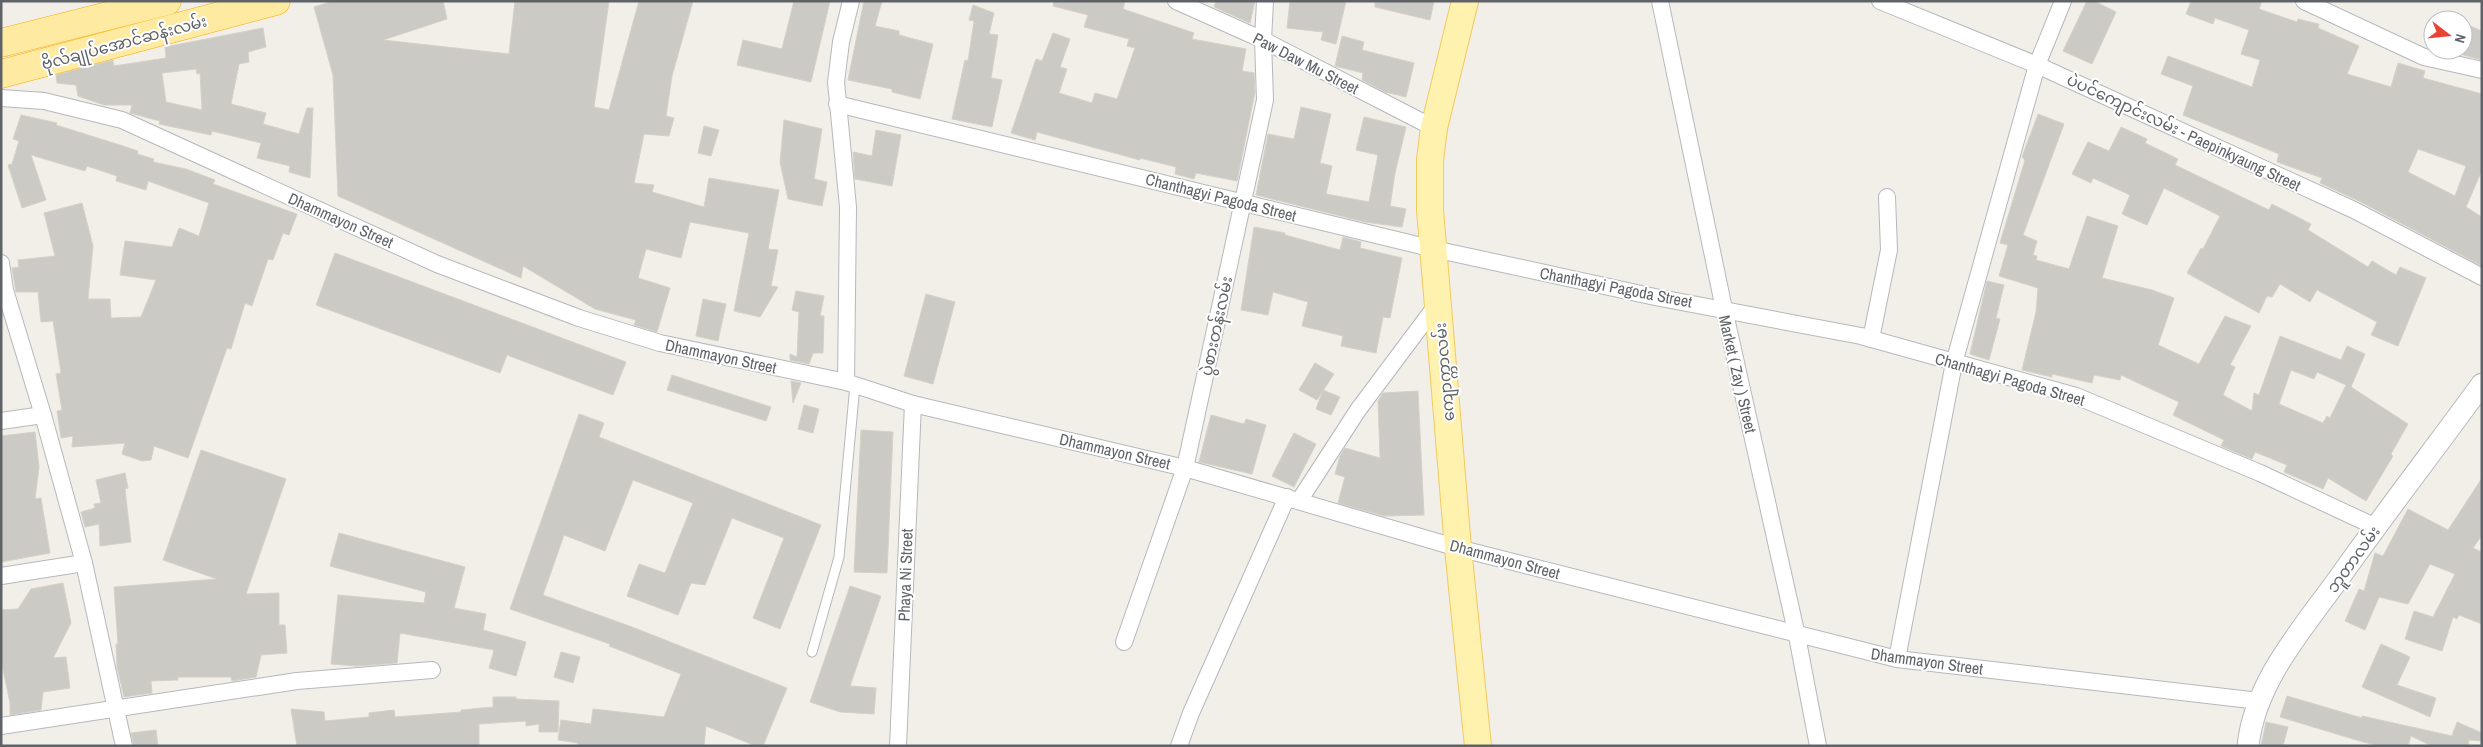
<svg xmlns="http://www.w3.org/2000/svg" width="2483" height="747" viewBox="0 0 2483 747" font-family="'Archivo Narrow','Noto Sans Myanmar',sans-serif">
	<rect width="100%" height="100%" fill="#f1efe8"/>
	<!-- building -->
	<g fill="#cccac5" stroke="#d6d1c6" fill-rule="evenodd">
		<path d="M333,1H443L447,19L383,40L509,54L515,1H609L594,107L609,110L639,1H693L672,76L666,116L674,118L669,136L644,134L634,183L654,185L652,192L704,207L709,178L779,190L768,249L778,250L771,286L778,287L760,317L734,311L749,233L690,222L681,258L646,249L638,278L670,288L657,332L634,325L636,320L595,309L523,266L521,278L338,196L333,75L314,7Z"/>
		<path d="M794,1H830L811,82L737,65L743,40L782,49Z"/>
		<path d="M864,1H882L875,26L899,31V35L933,44L920,99L892,92V89L848,80Z"/>
		<path d="M1054,1H1125L1123,9L1194,33L1192,39L1246,49L1242,71L1254,73L1255,92L1237,181L1196,173L1194,179L1175,174L1176,167L1140,158V160L1037,132L1035,140L1011,133L1036,59L1042,61L1053,33L1070,39L1060,67L1067,69L1059,93L1092,103L1095,93L1117,99L1135,48L1127,46L1129,39L1084,27L1088,15L1053,6Z"/>
		<path d="M1216,1H1255L1250,23L1214,7Z"/>
		<path d="M1290,1H1346L1336,44L1321,40L1323,32L1287,28Z"/>
		<path d="M1375,1H1434L1430,20L1375,7Z"/>
		<path d="M2087,1H2094L2116,12L2092,64L2063,51Z"/>
		<path d="M2191,1H2262L2259,9L2297,22L2298,19L2319,24L2318,28L2359,46L2347,74L2391,87L2398,63L2425,71L2423,78L2482,94V170L2466,207L2482,217V266L2359,201L2320,183L2322,178L2277,162L2279,154L2183,115L2193,86L2161,74L2168,56L2252,87L2260,60L2241,54L2249,30L2215,18L2213,24L2186,14ZM2418,149L2466,166L2455,196L2408,172Z"/>
		<path d="M973,5L994,13L989,34L998,35L991,78L1002,80L992,127L952,119L965,60L968,61L974,21L969,20Z"/>
		<path d="M2463,23L2482,31V60L2463,55Z"/>
		<path d="M263,28L266,47L248,52L249,62L239,64L231,104L266,113L263,124L299,134L307,108H313L310,178L289,172L290,166L257,158L261,143L212,131L211,135L159,124L160,121L130,113L132,105H104L78,96L76,85L57,83L56,75L113,60L114,66L166,58L165,47ZM196,69L197,74L200,73L202,110L166,102L162,73Z"/>
		<path d="M1342,36L1364,42L1362,50L1414,63L1406,97L1385,92L1362,80L1363,73L1335,66Z"/>
		<path d="M1301,107L1331,114L1320,163L1332,166L1326,194L1369,202L1378,155L1356,150L1364,117L1406,127L1395,173L1390,206L1406,209L1402,227L1365,222L1256,195L1268,134L1294,139Z"/>
		<path d="M2038,114L2064,124L2023,235L2037,241L2033,255L2037,256L2036,260L2069,269L2087,216L2118,226L2102,278L2152,290L2174,298L2158,345L2199,364L2225,316L2251,326L2230,365L2235,367L2223,395L2252,411L2254,393L2259,395L2280,336L2341,360L2347,346L2365,354L2351,387L2408,424L2391,454L2393,456L2366,501L2328,478L2323,489L2284,472L2287,465L2255,452L2252,459L2221,446L2224,440L2173,415L2179,402L2121,375L2120,380L2094,375L2092,383L2052,374V377L2022,370L2036,312L2038,288L1999,276L2008,245L2000,243L2025,160L2022,157ZM2291,370L2314,379L2317,372L2346,385L2330,418L2327,416L2323,423L2279,404Z"/>
		<path d="M21,115L57,123L56,125L120,145L138,151L137,154L154,159L153,162L186,169L215,180L213,184L297,214L289,235L283,233L273,260L268,259L252,306L245,303L231,349L227,348L188,458L154,446L151,460L142,461L122,454L125,443L72,447L73,436L61,438L57,411L62,410L56,374L61,373L53,321L41,322L38,292H16L12,268L19,267L18,260L55,256L44,213L82,203L93,246L88,299H110L111,318L141,317L156,280L120,275L125,241L172,247L179,228L199,236L209,203L148,181L146,190L116,181L117,176L87,166L85,171L31,155L46,200L22,208L8,165L12,164L19,141L13,139Z"/>
		<path d="M784,120L822,129L814,179L827,182L822,206L788,199L780,162Z"/>
		<path d="M704,126L719,130L711,156L698,153Z"/>
		<path d="M2121,127L2147,139L2145,143L2178,159L2175,165L2269,210L2272,204L2311,224L2308,230L2368,267L2372,261L2396,275L2400,267L2426,278L2398,346L2371,335L2377,322L2317,290L2310,302L2280,284L2272,297L2267,296L2259,313L2187,273L2201,248L2203,249L2220,216L2164,188L2147,225L2122,214L2130,195L2093,178L2091,183L2072,174L2088,142L2109,151Z"/>
		<path d="M876,130L901,135L892,186L855,179L853,152L872,156Z"/>
		<path d="M1254,227L1285,233V235L1340,250L1343,237L1361,242L1360,248L1402,258L1390,318L1383,317L1376,353L1341,346L1343,336L1302,326L1308,302L1273,292L1268,315L1241,310Z"/>
		<path d="M335,253L626,362L613,395L507,355L500,373L316,305Z"/>
		<path d="M1987,281L2004,285L1996,318L2000,319L1989,360L1970,354Z"/>
		<path d="M796,291L824,296L820,316H824L823,353H813L809,364L790,360V354L797,357L799,312L792,310Z"/>
		<path d="M926,294L955,302L933,384L904,376Z"/>
		<path d="M703,299L726,304L718,341L696,336Z"/>
		<path d="M1315,363L1334,374L1317,400L1299,390Z"/>
		<path d="M672,375L771,407L766,421L667,390Z"/>
		<path d="M791,381L801,383L793,403Z"/>
		<path d="M1323,390L1340,397L1331,415L1316,409Z"/>
		<path d="M1418,391L1424,515L1384,516L1338,503L1345,477L1335,474L1340,456L1345,448L1380,458L1378,401L1383,393Z"/>
		<path d="M804,405L819,409L813,433L798,429Z"/>
		<path d="M579,414L604,423L599,437L821,525L780,629L753,618L784,538L732,518L705,585L691,583L678,615L627,596L639,564L665,573L693,503L633,480L605,551L564,535L543,595L632,627L787,688L763,746H756L706,726L704,746H578V743L558,740L561,720L591,724L593,709L664,717L681,674L609,646L610,644L510,609Z"/>
		<path d="M1211,415L1244,424L1246,419L1266,425L1252,474L1199,462Z"/>
		<path d="M861,430L893,432L887,573L854,572Z"/>
		<path d="M35,432L39,467L35,499L41,498L50,553L1,562V436Z"/>
		<path d="M1294,433L1316,444L1294,487L1272,476Z"/>
		<path d="M201,450L286,479L246,594L279,593V625H285L287,653L261,655L256,677L232,681L231,677H178V680L151,681L152,693L124,697L117,667L116,644H118L114,587L217,579L163,560Z"/>
		<path d="M125,473L128,488L125,489L131,542L100,546L99,524L85,527L81,512L95,508L94,504L101,503L96,480Z"/>
		<path d="M2482,478V535L2473,548L2482,552V624L2459,615L2457,619L2453,617L2442,651L2405,639L2414,611L2433,617L2455,574L2430,564L2408,604L2379,597L2365,630L2345,621L2359,589L2364,591L2375,553L2383,556L2408,509L2448,530Z"/>
		<path d="M339,533L465,567L454,608L486,614L483,630L526,642L516,676L489,668L494,650L400,633L397,663L357,666L331,664L338,595L424,603L426,592L330,566Z"/>
		<path d="M63,583L71,623L53,658L66,657L70,688L43,692L41,710L10,715V703L1,660V610L18,609L31,589Z"/>
		<path d="M850,586L881,596L850,686L876,688L874,714L840,712L810,702Z"/>
		<path d="M2381,644L2410,657L2397,685L2436,698L2430,717L2362,687Z"/>
		<path d="M561,652L580,657L573,683L554,677Z"/>
		<path d="M2287,696L2362,718V716L2452,736L2457,722L2482,733V741L2469,740L2468,746H2432L2411,736L2408,746H2381L2363,742L2280,717Z"/>
		<path d="M493,697H516V699L559,701L558,732H539V724L526,726V721L479,724V746H297L291,709L324,712L325,721L369,717V713L394,710L395,717L461,712V710L493,707Z"/>
		<path d="M2266,722L2288,727L2283,746H2261Z"/>
		<path d="M156,730L158,746H134L131,733Z"/>
	</g>
	<g fill="none" stroke-linecap="round" stroke-linejoin="round">
		<defs>
			<path id="service" d="M812,652L839,557L855,385"/>
			<g id="minor">
				<path d="M1176,1L1263,40L1434,128"/>
				<path d="M1660,1L1724,309L1797,636L1818,746"/>
				<path d="M1880,1L2037,65L2354,210L2482,277"/>
				<path d="M2304,1L2424,57L2482,70"/>
				<path d="M1,98L44,101L122,120L437,264L579,318L660,343L846,382L913,404L1185,468L1458,548L1897,659L2259,701"/>
				<path d="M837,104L1434,249L1655,297L1861,336L2076,396L2260,473L2376,527"/>
				<path d="M1,263L5,290L43,415L84,563L124,746"/>
				<path d="M1871,339L1889,250L1887,197"/>
				<path d="M846,382L848,207L836,82L841,42L851,1"/>
				<path d="M1,421L43,415"/>
				<path d="M1299,501L1358,410L1438,303"/>
				<path d="M1,576L84,563"/>
				<path d="M1124,642L1185,468L1265,100L1263,40L1265,1"/>
				<path d="M1897,659L1954,363L2037,65L2063,1"/>
				<path d="M1,726L297,681L432,670"/>
				<path d="M898,746L913,404"/>
				<path d="M1179,746L1191,713L1287,497"/>
			</g>
			<path id="tertiary" d="M2248,746C2255,679 2307,624 2344,571C2389,508 2436,447 2482,384"/>
			<path id="primary" d="M1465,1L1434,128L1430,160V210L1458,548L1478,746"/>
			<g id="trunk">
				<path d="M1,43L167,1"/>
				<path d="M1,74L276,1"/>
			</g>
		</defs>
		<!-- service casing -->
		<use href="#service" stroke="#b5b8bc" stroke-width="11"/>
		<!-- minor casing -->
		<use href="#minor" stroke="#b5b8bc" stroke-width="18"/>
		<!-- tertiary casing -->
		<use href="#tertiary" stroke="#b5b8bc" stroke-width="23"/>
		<!-- primary casing -->
		<use href="#primary" stroke="#f2c960" stroke-width="28"/>
		<!-- trunk casing -->
		<use href="#trunk" stroke="#f9ab00" stroke-width="29"/>
		<!-- service -->
		<use href="#service" stroke="#fff" stroke-width="9"/>
		<!-- minor -->
		<use href="#minor" stroke="#fff" stroke-width="16"/>
		<!-- tertiary -->
		<use href="#tertiary" stroke="#fff" stroke-width="21"/>
		<!-- primary -->
		<use href="#primary" stroke="#fff2af" stroke-width="26"/>
		<!-- trunk -->
		<use href="#trunk" stroke="#feeaa1" stroke-width="28"/>
	</g>
	<g text-anchor="middle" dominant-baseline="central" stroke-width="4" stroke-linejoin="round" paint-order="stroke">
		<!-- street labels -->
		<g font-size="16" fill="#5f6368" stroke="#fff">
			<text transform="translate(124 42) rotate(-15)">ဗိုလ်ချုပ်အောင်ဆန်းလမ်း</text>
			<text transform="translate(1306 63) rotate(27)">Paw Daw Mu Street</text>
			<text transform="translate(2184 132) rotate(25)">ပဲပင်ကျောင်းလမ်း - Paepinkyaung Street</text>
			<text transform="translate(1221 197) rotate(14)">Chanthagyi Pagoda Street</text>
			<text transform="translate(341 220) rotate(24)">Dhammayon Street</text>
			<text transform="translate(1616 287) rotate(11)">Chanthagyi Pagoda Street</text>
			<text transform="translate(1216 326) rotate(-78)">ပွဲစားတန်းလမ်း</text>
			<text transform="translate(721 356) rotate(12)">Dhammayon Street</text>
			<text transform="translate(1444 372) rotate(-95)">ကျောက္ကာလမ်း</text>
			<text transform="translate(1738 374) rotate(77)">Market ( Zay ) Street</text>
			<text transform="translate(2010 379) rotate(16)">Chanthagyi Pagoda Street</text>
			<text transform="translate(1115 451) rotate(13)">Dhammayon Street</text>
			<text transform="translate(1505 559) rotate(15)">Dhammayon Street</text>
			<text transform="translate(2353 559) rotate(-54)">ဘူတာလမ်း</text>
			<text transform="translate(905 575) rotate(-88)">Phaya Ni Street</text>
			<text transform="translate(1927 661) rotate(8)">Dhammayon Street</text>
		</g>
	</g>
	<!-- border -->
	<rect width="2483" height="747" fill="none" stroke="#5f6368" stroke-width="5"/>
	<!-- north arrow -->
	<g transform="translate(2448 35) rotate(106)"><circle r="24" fill="#ffffff" stroke="#bfc1c3"/>
	<path d="M0-4L9 19L0 12L-9 19Z" fill="#ea4335"/>
	<text y="-8" font-size="14" font-weight="bold" text-anchor="middle" fill="#5f6368">N</text>
	</g>
</svg>
